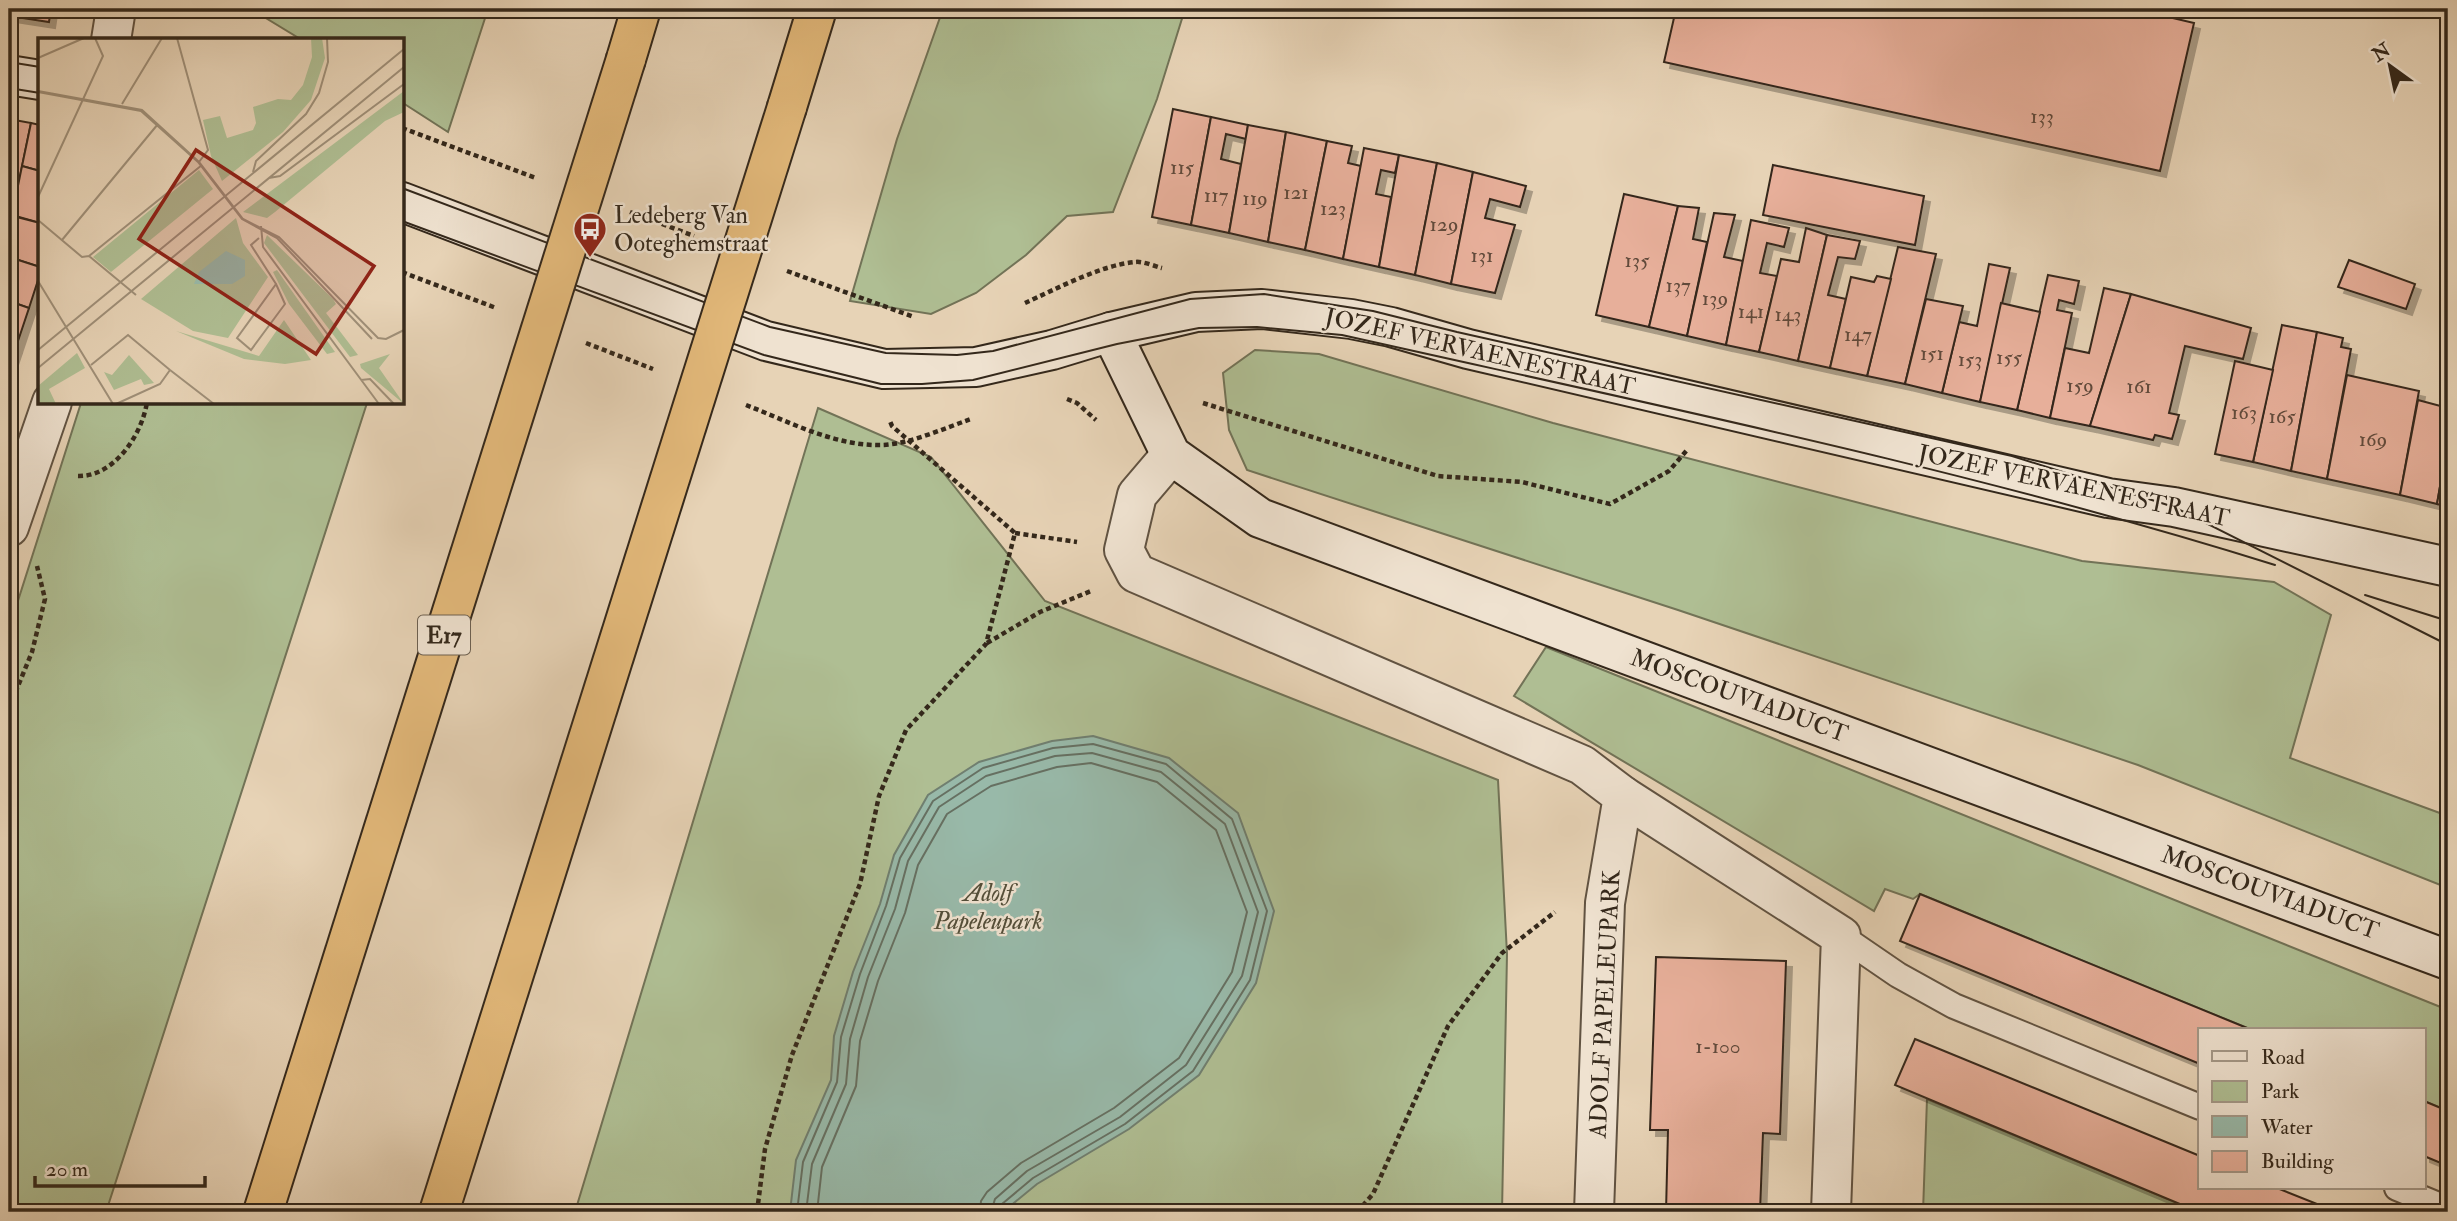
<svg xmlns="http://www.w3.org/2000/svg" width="2457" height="1221" viewBox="0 0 2457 1221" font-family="'IM FELL Double Pica',serif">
	<defs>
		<filter id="shadow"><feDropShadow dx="6" dy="6" stdDeviation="0" flood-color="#0004"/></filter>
	</defs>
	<rect width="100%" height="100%" fill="#e7d3b6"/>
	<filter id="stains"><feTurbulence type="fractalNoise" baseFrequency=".00286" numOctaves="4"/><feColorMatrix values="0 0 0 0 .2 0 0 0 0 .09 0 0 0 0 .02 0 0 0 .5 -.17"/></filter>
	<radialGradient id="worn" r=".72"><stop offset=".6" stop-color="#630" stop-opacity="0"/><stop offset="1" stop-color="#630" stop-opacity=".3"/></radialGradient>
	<!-- green -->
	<g fill="#afbe93" stroke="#727357" stroke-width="2">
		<path d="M251,9H488L448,132L403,103L402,40H302Z"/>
		<path d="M943,9H1185L1157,99L1113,212L1067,216L1026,255L976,293L931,314L850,301L897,139Z"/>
		<path d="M1255,350L1319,354L1553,423L2082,561L2274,582L2331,615L2290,758L2448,816V888L2138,765L1678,610L1247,470L1229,430L1223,373Z"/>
		<path d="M81,403H367L106,1212H9V629Z"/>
		<path d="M818,408L931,457L1045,601L1498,780L1507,954L1502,1212H575Z"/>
		<path d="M1546,647L2448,1010V1111L2424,1101V1030H2252L1920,894L1913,899L1885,889L1874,911L1514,696Z"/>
		<path d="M1927,1099L2199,1212H1923Z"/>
	</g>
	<!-- water -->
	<path fill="#98b9a9" stroke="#707f70" stroke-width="2" d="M1093,736L1169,758L1238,813L1274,911L1256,983L1199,1075L1129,1129L1037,1184L1003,1212H790L796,1160L831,1080L834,1036L853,972L880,904L894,855L928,795L979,762L1052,741Z"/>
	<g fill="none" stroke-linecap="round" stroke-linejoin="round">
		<!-- shore -->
		<g stroke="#667062" stroke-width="2">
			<path d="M797,1212L803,1162L837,1082L841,1037L860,974L886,906L900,858L933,801L983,768L1053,748L1093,744L1166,764L1232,819L1267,911L1250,980L1193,1071L1125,1124L1033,1178L1002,1204L999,1212"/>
			<path d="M806,1212L812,1164L846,1084L850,1039L868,977L895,909L908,861L939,807L986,776L1055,756L1092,753L1161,772L1225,824L1258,912L1242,976L1186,1065L1120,1117L1027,1171L995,1199L991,1212"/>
			<path d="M817,1212L822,1167L856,1086L860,1041L878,981L905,913L918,865L947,814L991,786L1057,767L1091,763L1157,782L1216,830L1247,912L1232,972L1179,1058L1114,1108L1021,1163L987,1192L981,1201L980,1212"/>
		</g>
	</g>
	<!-- building -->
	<g fill="#e7af9a" stroke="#34281b" stroke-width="2" filter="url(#shadow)">
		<path d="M9,9H51L49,22L9,16Z"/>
		<path d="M1676,9H2147V12L2194,23L2160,171L1664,62Z"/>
		<path d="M1173,109L1211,117L1191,225L1152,217Z"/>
		<path d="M1211,117L1248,125L1246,139L1226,134L1221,159L1241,164L1229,233L1191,225Z"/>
		<path d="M9,119L31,123L12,215H9Z"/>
		<path d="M31,123L40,125V171L22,166Z"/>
		<path d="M1248,125L1286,132L1268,242L1229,233Z"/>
		<path d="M1286,132L1327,141L1305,250L1268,242Z"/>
		<path d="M1327,141L1352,146L1348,163L1361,166L1343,259L1305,250Z"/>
		<path d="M1364,148L1399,155L1395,173L1381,170L1376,194L1391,197L1379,267L1343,259Z"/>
		<path d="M1399,155L1437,163L1415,275L1379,267Z"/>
		<path d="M1437,163L1473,172L1451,284L1415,275Z"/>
		<path d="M1773,165L1924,196L1915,245L1763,215Z"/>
		<path d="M22,166L40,171V223L12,215Z"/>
		<path d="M1473,172L1526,186L1520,207L1490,199L1485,218L1515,225L1495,293L1451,284Z"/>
		<path d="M1624,194L1678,206L1649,327L1596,315Z"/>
		<path d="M1678,206L1699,208L1693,239L1707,242L1687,336L1649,327Z"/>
		<path d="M1714,213L1735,215L1724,257L1743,261L1726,345L1687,336Z"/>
		<path d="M9,215L40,223V267L9,257Z"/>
		<path d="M1751,220L1789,228L1784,247L1767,243L1760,273L1777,276L1759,352L1726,345Z"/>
		<path d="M1806,228L1827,235L1798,361L1759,352L1781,259L1799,262Z"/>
		<path d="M1827,235L1860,241L1855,259L1838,257L1828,295L1846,299L1830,368L1798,361Z"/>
		<path d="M1898,247L1936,254L1905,384L1867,376Z"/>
		<path d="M9,257L40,267V274L29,308L9,301Z"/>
		<path d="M2349,260L2415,284L2406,309L2338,287Z"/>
		<path d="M1989,264L2010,268L1980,402L1942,393L1959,322L1977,326Z"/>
		<path d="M2048,275L2079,281L2074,304L2059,300L2057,310L2072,313L2050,418L2017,410Z"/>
		<path d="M1877,276L1891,279L1867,376L1830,368L1851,277L1874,282Z"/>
		<path d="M2104,288L2131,294L2090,426L2050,418L2065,348L2089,353Z"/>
		<path d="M2131,294L2251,328L2243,359L2185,346L2169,413L2179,415L2172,439L2155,435L2153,440L2090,426Z"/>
		<path d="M1926,299L1963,306L1942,393L1905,384Z"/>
		<path d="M9,301L29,308L16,347L9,344Z"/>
		<path d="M2001,303L2040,312L2017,410L1980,402Z"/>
		<path d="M2282,325L2317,332L2291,471L2253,462Z"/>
		<path d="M2317,332L2343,338L2341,347L2351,349L2327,479L2291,471Z"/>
		<path d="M9,344L16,347L9,368Z"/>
		<path d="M2235,361L2273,370L2253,462L2215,454Z"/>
		<path d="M2347,375L2419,391L2400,495L2327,479Z"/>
		<path d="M2418,400L2448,408V440L2437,504L2400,495Z"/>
		<path d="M2448,440V507L2437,504Z"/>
		<path d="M1920,894L2252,1030H2200V1064L1900,941Z"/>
		<path d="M1656,957L1786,961L1780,1134L1763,1133L1760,1212H1666L1668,1130H1650Z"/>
		<path d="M1915,1039L2200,1156V1188H2277L2337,1212H2199L1895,1085Z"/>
		<path d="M2424,1101L2448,1111V1166L2424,1156Z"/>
	</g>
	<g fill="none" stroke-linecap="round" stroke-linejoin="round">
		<defs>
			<g id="lane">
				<path d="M1841,936L1898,975L1954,1006L2200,1107"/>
				<path d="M2397,1188L2448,1209"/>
			</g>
			<g id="street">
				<path d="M111,40L116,9"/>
				<path d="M1171,455L1137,495L1124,550L1136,573L1582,765L1623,796L1605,903L1594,1212"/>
				<path d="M9,527L52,402"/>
				<path d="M1623,796L1841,936L1831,1212"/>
			</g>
			<g id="secondary">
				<path d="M9,75L40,80"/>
				<path d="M402,202L766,341L884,369L976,367L1052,350L1111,332L1196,312L1262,309L1351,319L1391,327L1468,349L2108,498L2174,507L2448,567"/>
				<path d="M1111,332L1171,455L1260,518L2448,960"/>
			</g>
			<g id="highway">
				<path d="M626,59L641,9"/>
				<path d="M787,107L817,9"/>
			</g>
		</defs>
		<!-- lane casing -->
		<use href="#lane" stroke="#615342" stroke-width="28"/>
		<!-- street casing -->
		<use href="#street" stroke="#615342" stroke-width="42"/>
		<!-- secondary casing -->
		<use href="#secondary" stroke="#34281b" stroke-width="42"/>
		<!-- highway casing -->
		<use href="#highway" stroke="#34281b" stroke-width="42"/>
		<!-- path -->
		<g stroke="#34281b" stroke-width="4.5" stroke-dasharray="5 3.5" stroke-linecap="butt">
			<path d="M402,128L536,178"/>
			<path d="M630,212L694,236"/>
			<path d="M787,271L914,317"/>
			<path d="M402,272L496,308"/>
			<path d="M1025,303C1056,289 1101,265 1135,262C1143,261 1154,266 1162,268"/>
			<path d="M586,343L653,369"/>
			<path d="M1067,399L1077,403L1096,420"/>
			<path d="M1203,403L1438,476L1522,482L1610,504L1669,471L1687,450"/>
			<path d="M746,405C790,422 836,447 884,445C912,443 945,428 971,419"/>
			<path d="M78,476C114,477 142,435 147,402"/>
			<path d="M1015,533L1077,542"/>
			<path d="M987,643L1040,612L1091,591"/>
			<path d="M9,708L32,652L45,599L37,566"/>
			<path d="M757,1212L765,1149L792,1055L860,884L879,796L906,730L986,644L1015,533L892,426L889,419"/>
			<path d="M1357,1212L1373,1194L1448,1026L1502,953L1555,912"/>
		</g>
		<!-- lane -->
		<use href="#lane" stroke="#efe2d0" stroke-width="24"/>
		<!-- street -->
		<use href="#street" stroke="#efe2d0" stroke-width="38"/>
		<!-- secondary -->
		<use href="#secondary" stroke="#efe2d0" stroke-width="38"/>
		<!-- highway -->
		<use href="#highway" stroke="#e4ba7b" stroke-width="38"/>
		<!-- tram -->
		<g stroke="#34281b" stroke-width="2">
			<path d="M9,62L40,67"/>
			<path d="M9,88L40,93"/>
			<path d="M402,188L770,327L886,353L957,355L993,351L1190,299L1264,294L1373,311L1457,332L2012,456L2174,507L2448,645"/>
			<path d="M402,221L764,355L881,384H922L973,380L1117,344L1199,328L1257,327L1342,335C1654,405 1969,469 2275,565"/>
			<path d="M2365,595L2448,621"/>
		</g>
		<defs>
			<g id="highway-bridge">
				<path d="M263,1212L626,59"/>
				<path d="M439,1212L787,107"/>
			</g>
		</defs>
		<!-- highway-bridge casing -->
		<use href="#highway-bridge" stroke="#34281b" stroke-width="42" stroke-linecap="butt"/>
		<!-- highway-bridge -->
		<use href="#highway-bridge" stroke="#e4ba7b" stroke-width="38"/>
	</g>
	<!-- icons -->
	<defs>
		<symbol id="bus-pin" viewBox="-11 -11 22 30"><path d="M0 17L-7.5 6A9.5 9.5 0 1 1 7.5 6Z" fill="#8f2418" stroke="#efe2d0"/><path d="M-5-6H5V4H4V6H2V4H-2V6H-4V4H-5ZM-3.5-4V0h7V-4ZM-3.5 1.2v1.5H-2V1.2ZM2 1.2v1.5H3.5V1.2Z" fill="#fff"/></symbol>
	</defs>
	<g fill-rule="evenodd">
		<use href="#bus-pin" x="571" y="210" width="38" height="52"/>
	</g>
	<g text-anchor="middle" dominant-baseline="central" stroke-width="5" stroke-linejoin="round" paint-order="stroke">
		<!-- number labels -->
		<g font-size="21" fill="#614a3b">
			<text x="2042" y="116">133</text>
			<text x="1182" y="167">115</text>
			<text x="1296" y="192">121</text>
			<text x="1216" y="195">117</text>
			<text x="1255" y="198">119</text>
			<text x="1333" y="208">123</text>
			<text x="1444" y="224">129</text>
			<text x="1482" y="255">131</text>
			<text x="1637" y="260">135</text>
			<text x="1678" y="285">137</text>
			<text x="1715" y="298">139</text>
			<text x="1751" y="311">141</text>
			<text x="1788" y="314">143</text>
			<text x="1858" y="334">147</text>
			<text x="1932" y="353">151</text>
			<text x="2009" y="357">155</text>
			<text x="1970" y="359">153</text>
			<text x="2080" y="385">159</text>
			<text x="2139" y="386">161</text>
			<text x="2244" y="412">163</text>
			<text x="2282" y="416">165</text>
			<text x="2373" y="439">169</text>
			<text x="1718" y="1046">1-100</text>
		</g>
		<!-- shield labels -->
		<rect fill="#efe2d0" stroke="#6c6051" stroke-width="2" x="418" y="615.5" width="52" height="39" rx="5"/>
		<g font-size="23" font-weight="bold" fill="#34281b">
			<text x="444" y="635">E17</text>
		</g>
		<!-- poi labels -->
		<g font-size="24" fill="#34281b" stroke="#efe2d0" text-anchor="start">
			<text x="614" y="215">Ledeberg Van<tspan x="614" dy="28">Ooteghemstraat</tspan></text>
		</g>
		<!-- street labels -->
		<g font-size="24" fill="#34281b" stroke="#efe2d0">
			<text transform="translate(1480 352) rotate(13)">JOZEF VERVAENESTRAAT</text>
			<text transform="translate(2074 486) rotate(12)">JOZEF VERVAENESTRAAT</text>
			<text transform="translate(1739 696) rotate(20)">MOSCOUVIADUCT</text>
			<text transform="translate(2270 893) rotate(20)">MOSCOUVIADUCT</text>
			<text transform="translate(1605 1004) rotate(-87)">ADOLF PAPELEUPARK</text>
		</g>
		<!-- park labels -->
		<g font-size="24" font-style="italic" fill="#534e39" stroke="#efe2d0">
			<text x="988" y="893">Adolf<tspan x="988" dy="28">Papeleupark</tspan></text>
		</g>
	</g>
	<!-- overview -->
	<g transform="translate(38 38)">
		<rect width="366" height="366" fill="#e7d3b6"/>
		<path d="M273,0H284L287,20L273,62L245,94L184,143L173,118L165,82L182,78L189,100L215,92L218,85L215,69L240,61L253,62L265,47L274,19ZM366,53V74L347,83L237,174L229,180L205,174ZM161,132L175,151L73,234L55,219ZM198,180L205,205L230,239L190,300L155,293L103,261ZM229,197L295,261L298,266L288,275L320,317L312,319L226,205ZM239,232L297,314L289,316L251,266L235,234ZM246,282L273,322L247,326L206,321L138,293L221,318ZM39,315L47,330L11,351L18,366H0V348ZM352,316L341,330L366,366L323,330L322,326ZM91,317L116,345L106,347L103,341L76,352L66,334L74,337Z" fill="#afbe93"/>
		<path d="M188,213L207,222V238L194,246H156L161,234Z" fill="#98b9a9"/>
		<path fill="none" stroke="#9f8f78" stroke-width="2" d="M139,0L170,112L161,124M0,20L46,0M0,53L104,72L161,124L205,181L241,199L340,300L348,301L366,292M0,54L103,73L160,124L204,181L239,200L334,301M84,66L124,0M215,134L218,123L268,76L281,55L290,24L289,0M231,140L242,138L366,46M0,159L65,18L57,0M0,182L44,219L51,218M223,188L225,209L341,366M221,200L213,207L238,246L199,300L213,312L247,266L238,246M24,202L120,86M51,218L164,127M51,218L98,257M0,243L75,366M0,312L366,11M53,327L90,297L132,332M0,330L366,29M132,332L176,366M323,342L332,341L356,366M78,366L122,346L132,332"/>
		<path fill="#8f2418" fill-opacity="0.15" stroke="#8f2418" stroke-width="3.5" d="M158,112L336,228L278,316L101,201Z"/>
		<rect width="366" height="366" fill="none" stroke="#34281b" stroke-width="3.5"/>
	</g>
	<!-- margin -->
	<rect width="2457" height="1221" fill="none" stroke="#e7d3b6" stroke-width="35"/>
	<rect x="10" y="10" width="2436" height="1200" fill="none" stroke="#34281b" stroke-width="3.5"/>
	<rect x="18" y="18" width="2422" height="1186" fill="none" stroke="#34281b" stroke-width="2"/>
	<!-- legend -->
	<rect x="2198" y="1028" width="228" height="161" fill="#efe2d0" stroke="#a49888" stroke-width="2"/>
	<rect x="2212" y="1051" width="35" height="10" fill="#efe2d0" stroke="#a49888" stroke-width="2"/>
	<text x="2261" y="1064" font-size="21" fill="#34281b">Road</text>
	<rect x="2212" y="1081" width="35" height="21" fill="#afbe93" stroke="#a49888" stroke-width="2"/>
	<text x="2261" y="1098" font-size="21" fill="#34281b">Park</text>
	<rect x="2212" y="1116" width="35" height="21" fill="#98b9a9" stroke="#a49888" stroke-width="2"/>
	<text x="2261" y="1134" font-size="21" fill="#34281b">Water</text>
	<rect x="2212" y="1151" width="35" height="21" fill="#e7af9a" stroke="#a49888" stroke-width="2"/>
	<text x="2261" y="1168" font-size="21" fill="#34281b">Building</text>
	<!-- north arrow -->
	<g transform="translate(2390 66) rotate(327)" stroke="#efe2d0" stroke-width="5" paint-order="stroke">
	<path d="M0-5L12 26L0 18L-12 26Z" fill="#34281b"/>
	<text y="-10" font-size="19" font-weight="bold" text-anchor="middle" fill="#34281b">N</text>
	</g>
	<!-- scale -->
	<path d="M35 1176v10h170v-10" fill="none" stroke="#34281b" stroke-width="3.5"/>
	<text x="46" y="1176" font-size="21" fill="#34281b" stroke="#efe2d0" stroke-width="5" paint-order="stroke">20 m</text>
	<rect width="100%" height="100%" filter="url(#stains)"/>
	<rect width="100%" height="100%" fill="url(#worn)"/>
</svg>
